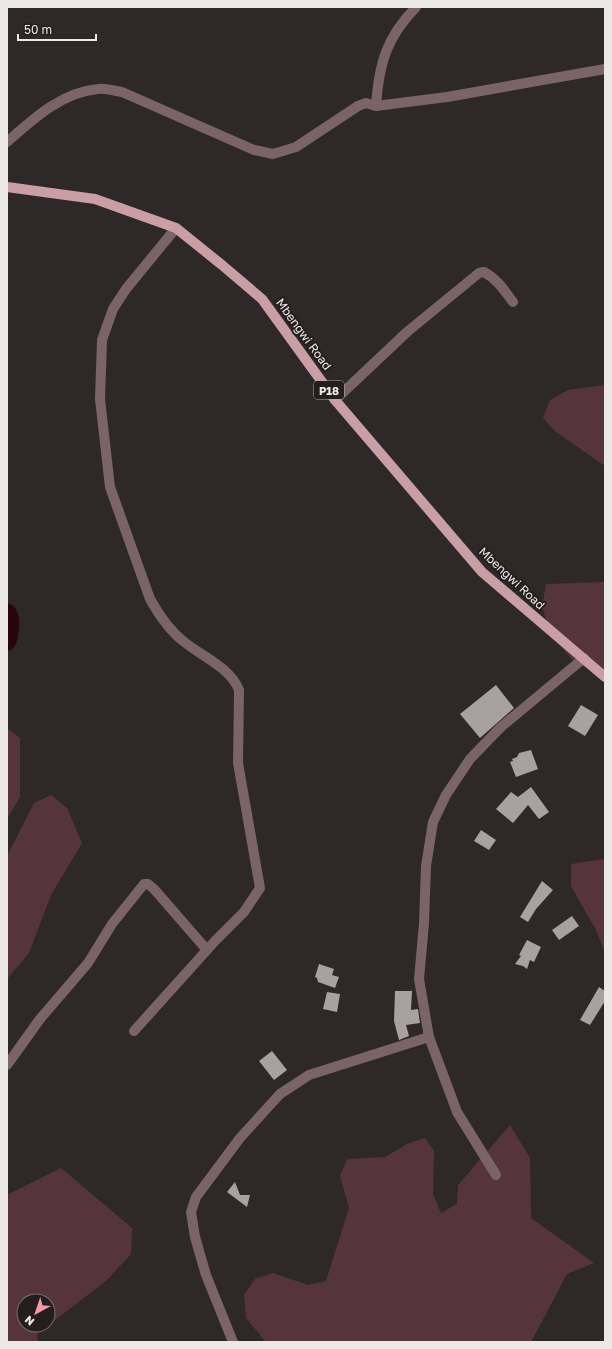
<svg xmlns="http://www.w3.org/2000/svg" width="612" height="1349" viewBox="0 0 612 1349" font-family="'Golos Text',sans-serif">
	<rect width="100%" height="100%" fill="#2f2829"/>
	<!-- green -->
	<g fill="#55353b" fill-rule="evenodd">
		<path d="M605,385V466L556,432L543,418L550,400L568,390Z"/>
		<path d="M605,582V674L576,664L552,636L542,607L546,584Z"/>
		<path d="M7,728L20,738V797L7,819Z"/>
		<path d="M51,795L67,808L82,843L51,895L29,953L7,979V856L34,803Z"/>
		<path d="M605,859V953L596,930L571,886V864Z"/>
		<path d="M510,1125L530,1158L531,1218L594,1263L567,1274L531,1342H266L246,1318L244,1295L255,1279L273,1273L308,1285L326,1281L349,1208L340,1176L347,1159L385,1157L409,1143L425,1138L434,1151L433,1194L441,1213L457,1204L458,1185Z"/>
		<path d="M61,1168L132,1228L131,1254L106,1281L37,1334L38,1342H7V1195ZM24,1301H48V1325H24Z"/>
	</g>
	<g fill="none" stroke-linecap="round" stroke-linejoin="round">
		<!-- river -->
		<path stroke="#28040e" stroke-width="19" d="M7,613C12,620 9,632 7,641"/>
	</g>
	<!-- building -->
	<g fill="#a8a0a1">
		<path d="M496,685L514,708L480,738L460,714Z"/>
		<path d="M581,705L598,715L585,736L568,726Z"/>
		<path d="M531,750L538,769L516,777L510,762L513,761L512,759L517,757L519,753Z"/>
		<path d="M531,787L549,812L539,819L528,805L513,823L496,809L511,792L518,797Z"/>
		<path d="M481,830L496,840L489,850L474,841Z"/>
		<path d="M542,881L553,890L536,909L528,922L520,917Z"/>
		<path d="M572,916L579,926L559,940L552,930Z"/>
		<path d="M527,940L541,947L534,962L530,960L527,969L523,966L515,964L521,956L519,955Z"/>
		<path d="M319,964L334,969L332,975L339,977L335,988L318,982L317,978L315,977Z"/>
		<path d="M599,987L605,991V1001L590,1025L580,1020Z"/>
		<path d="M395,991H412L411,1010L418,1009L420,1023L406,1025L409,1036L399,1040L394,1021Z"/>
		<path d="M327,992L340,994L337,1012L323,1009Z"/>
		<path d="M272,1051L287,1070L274,1080L259,1061Z"/>
		<path d="M235,1182L240,1195H250L247,1207L227,1192Z"/>
	</g>
	<g fill="none" stroke-linecap="round" stroke-linejoin="round">
		<!-- minor -->
		<g stroke="#7a6467" stroke-width="10">
			<path d="M376,106C379,64 386,38 416,7"/>
			<path d="M7,142C33,119 62,92 98,89C106,88 115,91 122,92L254,150L273,154L296,147L358,106L366,103L376,106L447,97L605,69"/>
			<path d="M335,400L407,332L479,273L484,272C497,279 504,290 513,302"/>
			<path d="M134,1031L215,941L244,912L260,888L238,763L239,690C230,667 201,656 183,641C169,630 159,615 150,599L110,487L100,399L102,340L113,309L126,289L176,228"/>
			<path d="M7,1065L40,1019L88,963L112,924L144,884H148L154,889L207,950"/>
			<path d="M496,1175L457,1112L429,1037L419,979L424,923L426,866L433,822L446,795L470,759L501,727L584,658"/>
			<path d="M233,1342L206,1275L195,1237L191,1212L196,1197L240,1138L280,1094L309,1075L429,1037"/>
		</g>
		<!-- primary -->
		<path stroke="#c99ea5" stroke-width="10" d="M7,187L95,199L176,228L222,265L262,299L335,400L482,572L605,677"/>
	</g>
	<g text-anchor="middle" dominant-baseline="central" stroke-width="4" stroke-linejoin="round" paint-order="stroke">
		<!-- shield labels -->
		<rect fill="#251e1f" stroke="#b0abac" stroke-width="1" x="314" y="381" width="30" height="18" rx="3"/>
		<g font-size="11" font-weight="bold" fill="#ece8e8">
			<text x="329" y="390">P18</text>
		</g>
		<!-- street labels -->
		<g font-size="12" fill="#ece8e8" stroke="#251e1f">
			<text transform="translate(304 334) rotate(54)">Mbengwi Road</text>
			<text transform="translate(512 578) rotate(43)">Mbengwi Road</text>
		</g>
	</g>
	<!-- border -->
	<rect width="612" height="1349" fill="none" stroke="#ece8e8" stroke-width="16"/>
	<!-- north arrow -->
	<g transform="translate(36 1313) rotate(220)"><circle r="19" fill="#251e1f" stroke="#756f6f"/>
	<path d="M0-3L7 15L0 10L-7 15Z" fill="#f39aaa"/>
	<text y="-6" font-size="11" font-weight="bold" text-anchor="middle" fill="#ece8e8">N</text>
	</g>
	<!-- scale -->
	<path d="M18 34v6h78v-6" fill="none" stroke="#ece8e8" stroke-width="2"/>
	<text x="24" y="34" font-size="12" fill="#ece8e8" stroke="#251e1f" stroke-width="3" paint-order="stroke">50 m</text>
</svg>
